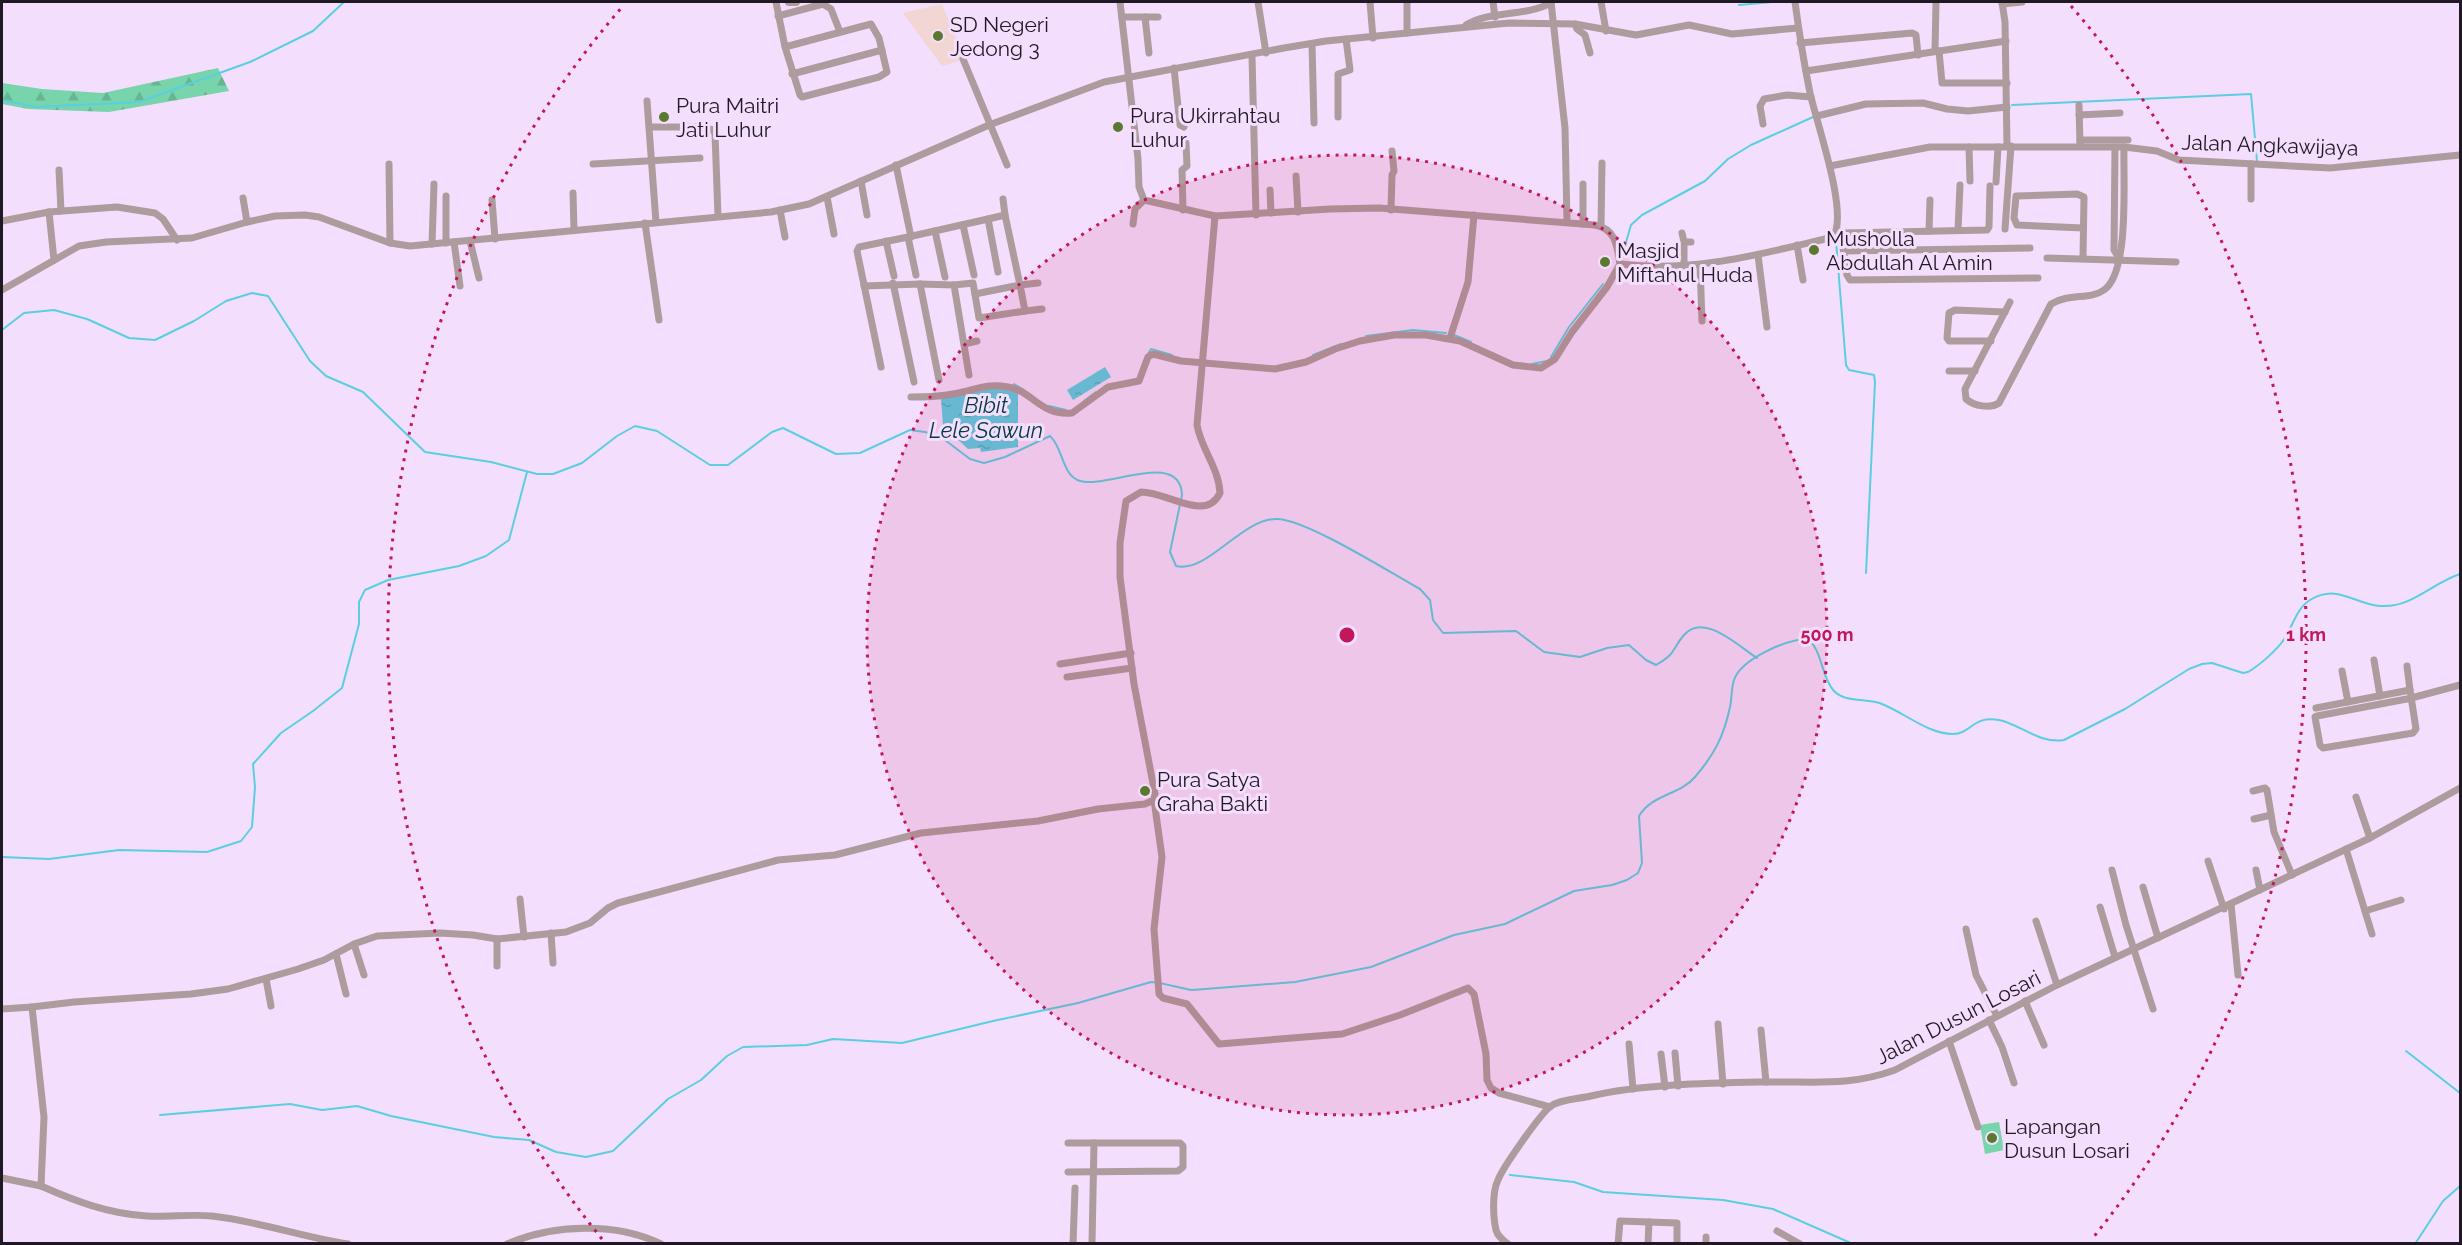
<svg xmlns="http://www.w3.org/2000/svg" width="2462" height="1245" viewBox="0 0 2462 1245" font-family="Raleway,sans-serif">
	<defs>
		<pattern id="forest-firs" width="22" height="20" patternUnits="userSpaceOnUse" patternTransform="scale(1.5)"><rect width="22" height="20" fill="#78d4ab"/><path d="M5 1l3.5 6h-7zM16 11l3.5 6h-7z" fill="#68b593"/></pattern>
		<pattern id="water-ripples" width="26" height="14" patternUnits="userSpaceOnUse" patternTransform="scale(1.5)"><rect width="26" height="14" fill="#5acfe1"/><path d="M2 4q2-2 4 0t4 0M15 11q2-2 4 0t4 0" fill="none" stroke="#4eb1c1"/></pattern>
	</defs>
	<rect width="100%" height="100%" fill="#f4defd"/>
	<!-- education -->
	<path fill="#f1d6d3" d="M942,4L965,59L942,66L903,13Z"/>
	<!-- grass -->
	<path fill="#78d4ab" d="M1999,1122L2004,1150L1985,1154L1980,1125Z"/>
	<!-- forest -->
	<path fill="url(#forest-firs)" d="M218,68L229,91L109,112L28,109L2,104V83L42,89L103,93Z"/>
	<!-- water -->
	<g fill="url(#water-ripples)">
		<path d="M1105,367L1111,377L1073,400L1067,390Z"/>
		<path d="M989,387L1018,392V447L981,452L980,448L968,449L943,426L941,399Z"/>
	</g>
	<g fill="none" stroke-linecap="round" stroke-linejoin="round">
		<!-- stream -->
		<g stroke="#5acfe1" stroke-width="2">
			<path d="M1739,5L1772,2"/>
			<path d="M2,100L36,107L139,102L250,62L313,31L344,2"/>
			<path d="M2012,105L2251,94L2257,161"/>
			<path d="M1836,241L1846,365L1849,370L1874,375L1875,382L1866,573"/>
			<path d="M1622,256L1631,225L1642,215L1705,181L1728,159L1751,145L1813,117"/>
			<path d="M2,330L24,313L54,310L87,319L129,338L155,340L194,321L226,301L252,293L268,296L310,361L326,376L363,392L425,452L491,462L537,474H553L582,463L617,436L635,426L657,431L710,465H728L772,432L783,428L836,454L860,453L910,430L925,432L941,437L970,459L984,463L1005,457L1050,436C1063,447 1062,476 1080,481C1107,489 1180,449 1182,495L1170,552L1176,566C1208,574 1242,517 1278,519C1309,521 1389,572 1420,589L1430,600L1433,620L1443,633L1516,631L1544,652L1580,657L1607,648L1629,645L1646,660L1656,665C1677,653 1671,650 1684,635C1704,612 1738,646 1757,658"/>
			<path d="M1454,335L1471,342"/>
			<path d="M1366,336L1413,330L1446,333"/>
			<path d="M1148,354L1151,349L1172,355"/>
			<path d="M1313,355L1341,344"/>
			<path d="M1551,357L1569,327L1603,284"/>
			<path d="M1532,364L1547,361"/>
			<path d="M1014,384L1024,390"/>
			<path d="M1084,401L1096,392"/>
			<path d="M1049,406L1066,410"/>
			<path d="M2,857L49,859L119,850L207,852L241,841L252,827L255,787L253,764L281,733L313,711L342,688L359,624V602L365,590L388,580L459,566L486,556L509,540L527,472"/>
			<path d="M2406,1051L2460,1093"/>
			<path d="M160,1115L290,1104L322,1110L357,1106L391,1116L494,1137L529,1140L556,1152L586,1157L613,1151L668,1099L701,1080L727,1056L743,1047L807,1045L833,1039L902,1043L993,1021L1078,1003L1151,982C1165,983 1178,988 1192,990L1295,982L1371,967L1454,935L1505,924L1574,891L1612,885L1627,880L1638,873L1642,863L1639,816C1652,794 1680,795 1695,777C1714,755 1724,736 1730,707C1732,699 1731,689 1734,680C1741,659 1787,639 1808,639C1823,652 1821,677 1834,691C1845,703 1868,698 1882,704C1905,713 1928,734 1953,734C1971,734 1973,715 1999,720C2022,725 2039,744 2064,740L2125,709L2189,669L2202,664L2212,663L2243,673L2248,672C2260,665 2277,650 2285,638C2293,625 2297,608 2310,600C2338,583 2355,605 2381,606C2412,608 2432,583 2460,574"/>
			<path d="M1510,1175L1574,1182L1603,1192L1723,1200L1773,1209L1853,1244"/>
			<path d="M2415,1244L2443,1201L2460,1186"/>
		</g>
		<!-- minor -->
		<g stroke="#ad9b9d" stroke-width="7">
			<path d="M776,2L785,47L800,95L802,97L879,77L887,72L879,38L871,24L785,47"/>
			<path d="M1120,2L1138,159L1139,187L1144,200L1215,216L1330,209L1379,208L1595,225C1616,229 1617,246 1620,264"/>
			<path d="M1258,2L1266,53"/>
			<path d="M1370,2L1373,38"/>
			<path d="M1407,2V33"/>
			<path d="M1493,2L1495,17"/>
			<path d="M1551,2L1565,128L1567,222"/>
			<path d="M1601,2L1606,31"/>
			<path d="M2002,2L2005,22L2007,146"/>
			<path d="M2002,4L2022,2"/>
			<path d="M778,16L823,4L831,9L840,32"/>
			<path d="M1122,17H1158"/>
			<path d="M1145,17L1149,53"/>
			<path d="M1575,24L1577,29L1585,35L1590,53"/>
			<path d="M1466,25C1490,10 1525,17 1551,3"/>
			<path d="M1800,43L1912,33L1916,35L1918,55"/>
			<path d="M1312,44L1314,123"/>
			<path d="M1935,51L1936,2"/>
			<path d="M1939,51L1942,83H2007"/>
			<path d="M1252,56L1256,215"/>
			<path d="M963,59L1007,165"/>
			<path d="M1174,68L1180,125L1184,127"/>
			<path d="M1806,71L2006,41"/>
			<path d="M792,74L882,50"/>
			<path d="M647,101L656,222"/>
			<path d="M2079,105L2080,145"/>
			<path d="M2079,115L2120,113"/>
			<path d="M1817,116L1866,104L1923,103L1947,109L1968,111L2007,107"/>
			<path d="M1338,117V74L1350,70L1346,39"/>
			<path d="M1763,124L1760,106L1764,99L1787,95L1811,97"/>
			<path d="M650,127H701L713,130L715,134L718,216"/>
			<path d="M2080,140H2128"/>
			<path d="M1969,147L1970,181"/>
			<path d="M2115,147L2114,250L2119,258"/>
			<path d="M389,164L390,243"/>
			<path d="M593,164L700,158"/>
			<path d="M896,165L911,237"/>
			<path d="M1830,166L1930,147H2124L2157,151L2179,160L2330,168L2460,155"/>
			<path d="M59,170L61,211"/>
			<path d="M1296,176L1298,212"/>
			<path d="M861,181L867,215"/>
			<path d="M1996,182L1998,147"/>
			<path d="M1583,184V224"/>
			<path d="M1270,190L1271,213"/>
			<path d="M573,193L574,230"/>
			<path d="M827,197L834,234"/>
			<path d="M243,198L247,222"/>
			<path d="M1003,199L1005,215"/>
			<path d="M2251,199V164"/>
			<path d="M492,200L495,239"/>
			<path d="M780,210L785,237"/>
			<path d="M1183,210L1182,170L1187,166L1186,143"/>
			<path d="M1391,210L1392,175L1394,171L1392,151"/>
			<path d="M49,212L54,260"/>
			<path d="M2,221L49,212L117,207L155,213L163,219L177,240"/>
			<path d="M645,223L659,320"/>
			<path d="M1133,224L1135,209L1144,200"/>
			<path d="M963,225L974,275"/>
			<path d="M1601,226L1602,163"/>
			<path d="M2005,229L2011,146"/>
			<path d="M1837,230L1843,233L1987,230L1989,227L1990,186"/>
			<path d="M1958,230L1960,185"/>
			<path d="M935,231L945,277"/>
			<path d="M1929,231L1930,200"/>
			<path d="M1682,233L1684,242"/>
			<path d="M1835,233L1842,241L1847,275L1850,280L2038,278"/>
			<path d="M470,241L479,278"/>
			<path d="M886,241L894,276"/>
			<path d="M454,242L460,286"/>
			<path d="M446,243V196"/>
			<path d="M432,244L434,184"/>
			<path d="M1797,245L1803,280"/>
			<path d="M1844,251L2030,248"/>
			<path d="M1758,255L1767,327"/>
			<path d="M2047,258L2176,262"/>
			<path d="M2083,258L2084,197L2077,194L2016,196L2014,218L2017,225L2083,228"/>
			<path d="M1700,265L1702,321"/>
			<path d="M1684,266V242H1691"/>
			<path d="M916,275L908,237L988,219L998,272"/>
			<path d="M893,283L914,382"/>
			<path d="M920,284L954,285L969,375"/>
			<path d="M954,285L973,283L979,318L1025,311L1020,285L1038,283"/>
			<path d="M864,286L920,284L939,380"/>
			<path d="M2,290L79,246L106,242L192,238L247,222L275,216L305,215L319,217L390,243L410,246L771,212L809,204L989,125L1104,82L1284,48L1326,41L1509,23L1575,24L1636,35L1689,25L1732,34L1798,28"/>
			<path d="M975,294L1020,285L1005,215L988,219"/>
			<path d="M2010,302L1965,389L1966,399C1974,406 1990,409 1999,403L2051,304C2069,293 2090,300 2104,290C2130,272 2123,179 2124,147"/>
			<path d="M1025,311L1042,309"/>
			<path d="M1450,338L1468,282L1474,215"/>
			<path d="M1991,341H1949L1947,338L1949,313L1955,310L2005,312"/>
			<path d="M964,344L977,341"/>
			<path d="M881,367L857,251L859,247L908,237"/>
			<path d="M1949,371H1975"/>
			<path d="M911,397C925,397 939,397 953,394C977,390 983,383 1008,387C1033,391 1040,416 1072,413L1108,387L1139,381L1148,357L1153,354L1181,361L1275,369L1306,362L1335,349L1360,341L1394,335H1426L1460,341L1513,365L1541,368L1555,359L1572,332L1607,287L1620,264C1690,273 1757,255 1825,239L1835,233C1846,206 1817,124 1810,93C1804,63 1799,32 1795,2"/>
			<path d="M2374,660L2380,696"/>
			<path d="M1060,664L1131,653"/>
			<path d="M2407,666L2410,690"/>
			<path d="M2342,671L2348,702"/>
			<path d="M1067,677L1132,668"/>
			<path d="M2316,708L2410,690L2416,729L2413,733L2323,748L2320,745L2315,717L2317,716L2412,698L2415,697L2460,685"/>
			<path d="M2253,791L2265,788L2267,790L2274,832L2292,875"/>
			<path d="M2356,797L2370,838"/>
			<path d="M1154,800L1162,857L1154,929L1159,994L1163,998L1187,1004L1219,1044L1342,1034L1400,1015L1468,988L1474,994L1486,1054L1487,1080L1491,1088L1499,1093L1550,1107"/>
			<path d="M2254,819L2271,815"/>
			<path d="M2346,849L2372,934"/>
			<path d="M2208,861L2224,909"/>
			<path d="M2112,870L2126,925L2153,1009"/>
			<path d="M2256,870L2260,890"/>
			<path d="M2143,887L2158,938"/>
			<path d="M520,899L524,937"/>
			<path d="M2231,904L2238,975"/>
			<path d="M2100,907L2115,957"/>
			<path d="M2365,911L2401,900"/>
			<path d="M2036,921L2057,985"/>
			<path d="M1966,929L1976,975L1997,1016"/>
			<path d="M551,933L553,963"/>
			<path d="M497,939V966"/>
			<path d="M354,944L364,975"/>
			<path d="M336,954L346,994"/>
			<path d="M266,979L271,1006"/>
			<path d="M2025,1001L2044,1045"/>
			<path d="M2,1009L32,1007"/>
			<path d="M1989,1020L2002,1047L2014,1083"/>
			<path d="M1718,1024L1723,1084"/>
			<path d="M1761,1030L1766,1082"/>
			<path d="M1949,1041L1978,1127"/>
			<path d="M1629,1044L1633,1089"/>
			<path d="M1675,1053L1678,1086"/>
			<path d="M1661,1054L1665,1087"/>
			<path d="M1068,1172L1178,1171L1183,1167V1146L1180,1143H1068"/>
			<path d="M2,1178L41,1186L44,1117L32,1007L74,1002L191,994L228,989L298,969L324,960L354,944L377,936L440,933L473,935L497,939L566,932L590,923L608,908L618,903L778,860L835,855L921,833L1038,821L1098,809L1145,804L1154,800L1155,794L1134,684L1120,577V543L1126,501L1141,492C1168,492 1206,523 1220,493C1219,468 1201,449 1197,425L1215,216"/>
			<path d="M41,1186C75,1201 109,1214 147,1216C169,1217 191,1214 212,1216C258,1221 302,1237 348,1244"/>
			<path d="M1777,1231L1800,1244"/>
			<path d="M1706,1237V1244"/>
			<path d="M507,1244C553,1224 616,1222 661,1244"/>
			<path d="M1073,1244L1075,1188"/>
			<path d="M1092,1244L1094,1143"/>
			<path d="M1508,1244C1503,1240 1498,1237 1496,1230C1493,1217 1492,1192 1498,1180C1503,1167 1541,1113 1551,1106C1561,1099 1579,1099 1591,1096C1642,1084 1711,1083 1764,1082C1813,1081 1848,1087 1895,1070L2057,985L2370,838L2460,788"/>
			<path d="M1618,1244L1620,1221L1677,1223V1244"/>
			<path d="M1648,1244L1649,1222"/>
		</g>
		<!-- tertiary -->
		<path stroke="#ad9b9d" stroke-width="8" d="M789,2H796"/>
	</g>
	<!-- distance rings -->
	<circle cx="1347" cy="635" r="480" fill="#c2185b" fill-opacity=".12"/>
	<g fill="none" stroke="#c2185b" stroke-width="3" stroke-dasharray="3 6">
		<circle cx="1347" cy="635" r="480"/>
		<path d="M602 1239A959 959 0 0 1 623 6M2071 6A959 959 0 0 1 2092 1239"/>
	</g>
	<!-- markers -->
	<g fill="#5a792f" stroke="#f4defd" stroke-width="2">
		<circle cx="938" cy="36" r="6"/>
		<circle cx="664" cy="117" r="6"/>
		<circle cx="1118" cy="127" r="6"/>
		<circle cx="1814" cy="250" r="6"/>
		<circle cx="1605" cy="262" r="6"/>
		<circle cx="1145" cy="791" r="6"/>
		<circle cx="1992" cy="1138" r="6"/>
	</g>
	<g text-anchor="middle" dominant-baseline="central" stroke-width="6" stroke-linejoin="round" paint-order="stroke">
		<!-- poi labels -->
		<g font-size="21" fill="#201823" stroke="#f4defd" text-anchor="start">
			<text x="950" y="24">SD Negeri<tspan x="950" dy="24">Jedong 3</tspan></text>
			<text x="676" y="105">Pura Maitri<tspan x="676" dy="24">Jati Luhur</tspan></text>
			<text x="1130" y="115">Pura Ukirrahtau<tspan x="1130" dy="24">Luhur</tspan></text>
			<text x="1826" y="238">Musholla<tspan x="1826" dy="24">Abdullah Al Amin</tspan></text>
			<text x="1617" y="250">Masjid<tspan x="1617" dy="24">Miftahul Huda</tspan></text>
			<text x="1157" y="779">Pura Satya<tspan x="1157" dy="24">Graha Bakti</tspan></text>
			<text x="2004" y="1126">Lapangan<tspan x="2004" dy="24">Dusun Losari</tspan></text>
		</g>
		<!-- street labels -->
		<g font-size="21" fill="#201823" stroke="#f4defd">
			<text transform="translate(2270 145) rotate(2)">Jalan Angkawijaya</text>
			<text transform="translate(1958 1017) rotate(-27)">Jalan Dusun Losari</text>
		</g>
		<!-- water labels -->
		<g font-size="22" font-style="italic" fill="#003a42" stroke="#f4defd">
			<text x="986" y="405">Bibit<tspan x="986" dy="25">Lele Sawun</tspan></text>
		</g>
	</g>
	<circle cx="1347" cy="635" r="9" fill="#c2185b" stroke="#f4defd" stroke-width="3"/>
	<g font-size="18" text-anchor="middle" font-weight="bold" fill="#c2185b" stroke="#f4defd" stroke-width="6" stroke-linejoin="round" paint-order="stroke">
		<text x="1827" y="641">500 m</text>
		<text x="2306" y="641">1 km</text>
	</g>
	<!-- border -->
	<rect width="2462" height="1245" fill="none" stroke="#201823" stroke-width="6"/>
</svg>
